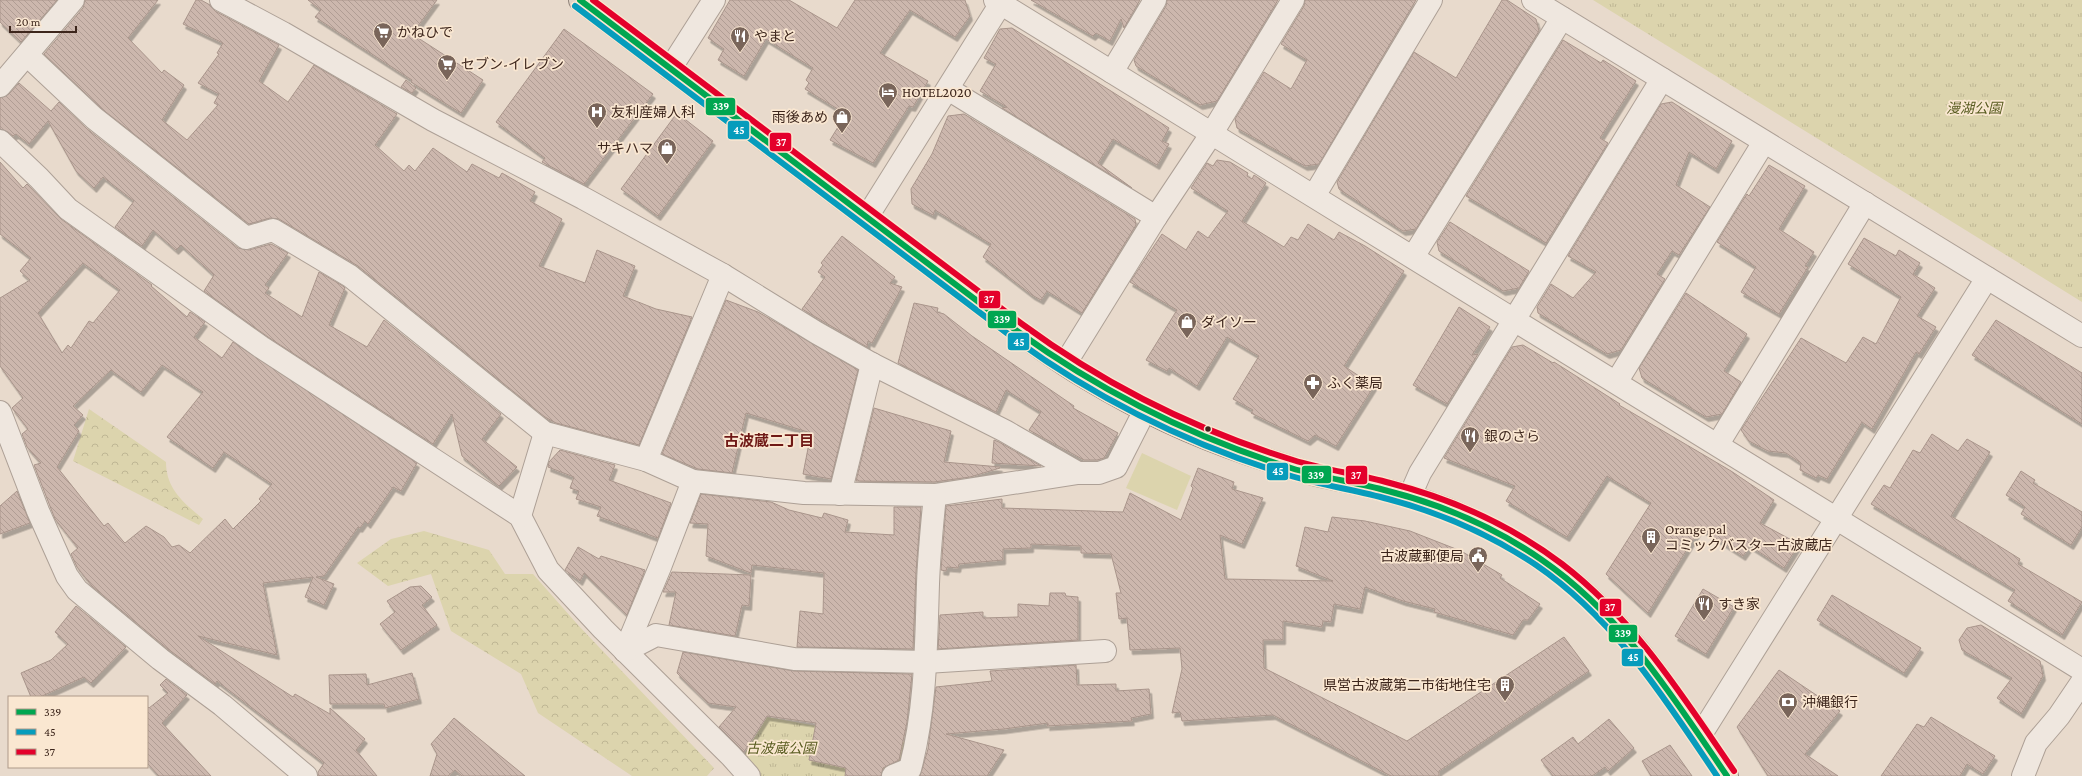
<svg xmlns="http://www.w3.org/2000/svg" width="2082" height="776" viewBox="0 0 2082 776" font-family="'Crimson Pro','Noto Sans JP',serif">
	<defs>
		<pattern id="forest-crowns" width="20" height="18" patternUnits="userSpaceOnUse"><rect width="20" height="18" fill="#dcd4ad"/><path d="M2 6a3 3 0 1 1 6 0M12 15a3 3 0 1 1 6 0" fill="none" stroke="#beb694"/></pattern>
		<pattern id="park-tufts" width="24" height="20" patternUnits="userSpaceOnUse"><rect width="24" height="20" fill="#dcd4ad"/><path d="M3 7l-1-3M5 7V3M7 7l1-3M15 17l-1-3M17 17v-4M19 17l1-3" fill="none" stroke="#beb694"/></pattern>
		<pattern id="building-back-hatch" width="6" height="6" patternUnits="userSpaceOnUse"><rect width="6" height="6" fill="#ccb7ad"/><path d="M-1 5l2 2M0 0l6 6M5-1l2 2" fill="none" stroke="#b09d94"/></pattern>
		<filter id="shadow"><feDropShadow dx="2.5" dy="4.5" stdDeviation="0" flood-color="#0004"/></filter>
	</defs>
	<rect width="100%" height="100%" fill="#e8dacc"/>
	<!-- green -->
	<path fill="#dcd4ad" d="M1142,453L1191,476L1177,510L1126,488Z"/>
	<!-- forest -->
	<g fill="url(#forest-crowns)">
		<path d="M89,409L166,462C166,489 184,503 203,519L199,525L73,461Z"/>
		<path d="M424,531L489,550L505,574H533L578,625L714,768L707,776H632L538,713L521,674L451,631L431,574L388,586L357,563L391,539Z"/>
	</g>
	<!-- park -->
	<g fill="url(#park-tufts)">
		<path d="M1593,0H2082V302Z"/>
		<path d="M767,717L911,743L906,767L882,776H759L742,758Z"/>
	</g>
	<!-- building -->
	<g fill="url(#building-back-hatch)" stroke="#a9958b" fill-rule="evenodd" filter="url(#shadow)">
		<path d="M0,0H57L21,42L0,22Z"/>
		<path d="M85,0H158L128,38L162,73L164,70L184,85L162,120L187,140L218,105L214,103L219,94L198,83L219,54L217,53L223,43L183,24L196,0H201L210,5L215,11L279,45L259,81L288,102L314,65L397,114L375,145L404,171L409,165L415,171L433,148L467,172L472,164L499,178L502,173L535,192L530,201L562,219L539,266L585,283L597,250L635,266L623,296L656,309L692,317L639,445L556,423L545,417L358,266L279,219L270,218L249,224L102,109L44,54L83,8Z"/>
		<path d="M308,0H437L412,34L483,80L461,113L411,82L412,80L315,17L321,10Z"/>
		<path d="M730,0H789L837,28L855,0H965L970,16L955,37L910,10L880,53L928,81L913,107L909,106L873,163L830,140L846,114L805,89L809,83L806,80L813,68L766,39L744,76L718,60L724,49L708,38Z"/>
		<path d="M1031,0H1140L1124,28L1121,19L1110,41L1096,33L1093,36Z"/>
		<path d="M1167,0H1278L1217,101L1200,105L1136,66L1134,60L1166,6Z"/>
		<path d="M1305,0H1416L1319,164L1305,166L1237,128L1235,119L1264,72L1291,89L1307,60L1281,44L1304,6Z"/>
		<path d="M1502,0H1507L1536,19L1539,31L1416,229L1403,231L1339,189L1337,182L1414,52L1456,78Z"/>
		<path d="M1012,28L1169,128L1162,141L1169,144L1157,165L1113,139L1098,163L1132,188L1002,108L1007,107L980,91L996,64L984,58L1000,29Z"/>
		<path d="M564,29L653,94L584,184L542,162L545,158L496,122Z"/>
		<path d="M1563,40L1601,63L1603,60L1636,81L1600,138L1608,143L1546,243L1466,196Z"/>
		<path d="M406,80L416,88L412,93L401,87Z"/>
		<path d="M19,83L51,111L59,102L86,128L238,248L249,250L271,244L288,253L265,285L269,288L265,293L302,317L319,272L343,286L345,288L329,325L367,347L384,320L501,414L482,439L517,467L499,486L462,456L452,414L433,444L268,337L204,291L214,275L181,245L176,250L153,230L142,246L115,227L134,201L103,177L94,188L76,171L48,121L29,144L16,134L13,136L8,132L0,129V98L9,94Z"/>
		<path d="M1672,102L1732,141L1716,169L1689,152L1676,185L1710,207L1679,255L1672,251L1657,274L1665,279L1621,350L1607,354L1538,313L1537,307L1551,284L1573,298L1596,272L1568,256L1661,104Z"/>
		<path d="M677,113L713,141L658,216L621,189Z"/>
		<path d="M964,114L1135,219L1136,225L1082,313L1047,291L1041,300L1032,295L983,257L991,244L935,210L933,215L912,204L911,189L932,154L948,116Z"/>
		<path d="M1217,160L1230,162L1248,173L1247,176L1252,179L1254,175L1266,183L1242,221L1284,247L1291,237L1298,240L1308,224L1334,240L1339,232L1365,246L1404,271L1344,366L1374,386L1336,446L1315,435L1308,441L1251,413L1253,410L1233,399L1259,356L1227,337L1197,386L1169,368L1167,371L1146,360L1177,310L1130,282L1162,234L1186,250L1198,231L1208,238L1228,211L1191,188L1207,163L1213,166Z"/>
		<path d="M0,162L23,188L27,184L61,219L152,285L151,286L187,317L190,312L205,322L194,337L222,358L233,342L417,463L401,491L393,487L368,524L365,521L360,528L358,527L324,576L316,577L334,584L324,605L305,597L313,577L263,583L277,655L198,636L293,697L295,694L330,714V708L365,739L356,750L377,776H318V772L324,763L217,681L215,684L168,649L92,586L77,567L71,554L78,548L55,519L34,465L41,463L27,447L22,434L28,429L12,408L23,398L0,366V298L30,280L20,271L31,258L0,234ZM83,263L120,290L93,323L89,321L71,348L68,345L62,353L38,313ZM162,365L203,392L167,437L213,468L224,452L272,484L259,499L261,501L233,529L225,519L190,553L179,545L172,547L164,537L146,526L125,543L123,541L108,523L104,526L57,467L79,431L74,425L83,415L73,406L111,370L141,392Z"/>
		<path d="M1769,165L1805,186L1779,229L1814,252L1805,266L1808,267L1779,314L1741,292L1756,267L1717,242L1741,203L1747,194L1749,196Z"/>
		<path d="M1450,222L1529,271L1519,288L1503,291L1439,251L1437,242Z"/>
		<path d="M842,236L895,277L890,283L902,287L872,343L868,341L867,347L802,309L825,277L818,272L823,265L821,263Z"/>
		<path d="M1864,238L1896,256L1899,250L1920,263L1913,274L1935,288L1917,316L1936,327L1919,354L1916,352L1872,429L1862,422L1827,479L1818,475L1816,478L1800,470L1801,463L1786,453L1768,451L1749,441L1741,430L1801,338L1846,363L1863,337L1876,344L1901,297L1848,264Z"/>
		<path d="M1686,293L1747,334L1724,371L1741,382L1722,414L1706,417L1642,378L1639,368Z"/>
		<path d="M726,300L758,312L858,370L831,479L803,474L811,433L746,413L732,473L698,469L662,454Z"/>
		<path d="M914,303L938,308L937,312L944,314L972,336L1074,406L1073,408L1118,433L1104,458L1097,460H1084L1029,430L1041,412L1006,390L996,412L898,363Z"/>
		<path d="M1459,307L1490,327L1472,355L1478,354L1447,404L1413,385Z"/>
		<path d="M1996,320L2082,373V424L1972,355Z"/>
		<path d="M1523,345L1553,363L1554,362L1620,404L1619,405L1731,471L1774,500L1760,523L1799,544L1784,568L1750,546L1743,556L1700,528L1648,613L1606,574L1651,503L1607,476L1567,537L1506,501L1515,486L1444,458L1512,347Z"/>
		<path d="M874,408L951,431L944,462L1000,467V468L970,477L934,482L856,481Z"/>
		<path d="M1932,434L1958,451L1967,439L1990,452L1951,516L2020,559L2018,564L2082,602L2062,635L2008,601L2015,590L1871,504L1884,485L1890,488L1913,450L1920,453Z"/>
		<path d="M994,440L999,442L1041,466L992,463Z"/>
		<path d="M560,450L615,465L609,480L671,503L658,538L597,516L601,507L576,499L579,491L570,488L574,477L548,467L549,462Z"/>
		<path d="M1198,468L1234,482L1232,489L1263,498L1242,544L1220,535L1225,579L1333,581L1296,566L1305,527L1328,532L1332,517L1365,521L1410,531L1461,551L1502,575L1500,578L1540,604L1528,620H1523L1513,635L1434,612L1435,609L1403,601L1365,587L1360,609L1334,604L1331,622L1323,621L1322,627L1283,621V640H1263L1264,668L1407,741L1564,637L1589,671L1439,771V776H1391L1273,715L1182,721L1180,712L1172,713L1182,669L1180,648L1130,650L1127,618L1119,619L1116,593H1121L1111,554L1081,553V546L1031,544V548L1003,549V560L959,564L958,568L947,567L946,571L941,570L946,506L1002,499V508L1123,512L1130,493L1181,520L1193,488L1191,486Z"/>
		<path d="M2021,471L2035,480L2033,483L2082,512V527L2071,545L2021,514L2025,507L2006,495Z"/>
		<path d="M17,491L30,523L0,534V506Z"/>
		<path d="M701,494L771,502L789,510L822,518L824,513L848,520L845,532L894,535V507H921L916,572L913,649L797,647L800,611L823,614L824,573L752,565L751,573L706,556L708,524L690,523Z"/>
		<path d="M578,547L599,559L601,556L645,570L627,615L584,573L580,581L565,570Z"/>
		<path d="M672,572L751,575L749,606L742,605L735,636L669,625L676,592H663Z"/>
		<path d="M421,586L432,597L422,605L437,625L401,650L380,624L395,612L387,601L410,587Z"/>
		<path d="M1703,589L1734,607L1706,654L1675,636Z"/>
		<path d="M1050,593H1065L1066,596L1078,597V640L938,649L940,615L983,612V618L1018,617V604L1049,606Z"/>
		<path d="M1832,595L1921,648L1904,673L1817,620Z"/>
		<path d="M76,606L126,647L91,683L84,677L40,697H31L21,673L51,660L68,644L55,632Z"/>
		<path d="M1981,625L2040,661L2043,676L2021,714L1997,698L2012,678L1962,650L1959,640L1967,628Z"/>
		<path d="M683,652L794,671L912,674L907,722L899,760L883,768L881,776H845L846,768L809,760L816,723L767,716L744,752L719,727L736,707L708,703L677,673Z"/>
		<path d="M1076,665L1077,685L1116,684V691L1149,689L1151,714L1131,718L1132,721L1047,726L1048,723L1004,729L946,734L1004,750L987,776H920L928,749L936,687L992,681L990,671Z"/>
		<path d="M1779,670L1840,711L1805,754L1838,776H1768L1737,727Z"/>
		<path d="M412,673L419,699L385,708L384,704H330L329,675L366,674L367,685Z"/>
		<path d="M166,679L187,695L162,723L211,776H159L147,763V706L149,708L168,693L160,685Z"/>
		<path d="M1931,717L1995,756L1983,774L1967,764L1960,776H1881L1917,724L1924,727Z"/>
		<path d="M454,718L525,776H462L455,770L448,776H430L437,754L431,744Z"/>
		<path d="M1609,719L1634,748L1608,771L1605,767L1592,776H1553L1541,760L1573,737L1578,744Z"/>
		<path d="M1670,745L1692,776H1651L1642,761Z"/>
	</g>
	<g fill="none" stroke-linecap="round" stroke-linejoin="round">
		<defs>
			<g id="minor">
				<path d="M221,0L283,33L433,120L583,198L723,275L817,333L872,364L1005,431L1078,473"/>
				<path d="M995,0L2082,670"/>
				<path d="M27,55L94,118L246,238L273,230L350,276L545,433L646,460L693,481L804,493L935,495L1078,473H1099L1116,467L1145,410"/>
				<path d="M670,69L714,0"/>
				<path d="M1112,72L1155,0"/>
				<path d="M0,86L73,0"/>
				<path d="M948,89L1156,217"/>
				<path d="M0,141L39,178L68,209L261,347L520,516L548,570L603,629L731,756L749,776"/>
				<path d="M1314,196L1431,0"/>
				<path d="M867,217L1003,0"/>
				<path d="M1413,257L1562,18"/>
				<path d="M1065,364L1156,217L1212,133L1293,0"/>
				<path d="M1617,381L1764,142"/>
				<path d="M0,412L38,511L67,576L77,590L160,659L222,705L306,776"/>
				<path d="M1718,444L1865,203"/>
				<path d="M646,460L723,275"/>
				<path d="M840,494L872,364"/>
				<path d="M1410,496L1420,473L1662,79"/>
				<path d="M520,516L545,433"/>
				<path d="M625,651L656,635L794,659L926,662L1105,651"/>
				<path d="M625,651L660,567L693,481"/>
				<path d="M1700,736L1987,278"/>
				<path d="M893,776L910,769C926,709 926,646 928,584C929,554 932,525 935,495"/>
				<path d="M2023,776L2036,743L2059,716L2082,682"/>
			</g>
			<path id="tertiary" d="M1533,0L2082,336"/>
			<path id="trunk" d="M580,0L976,300C1012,327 1049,356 1088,379C1138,409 1192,435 1246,453C1270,461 1293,469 1317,475C1348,482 1380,487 1411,497C1464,513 1514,538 1558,571C1632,627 1675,701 1727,776"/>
		</defs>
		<!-- minor casing -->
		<use href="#minor" stroke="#ada096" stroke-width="24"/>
		<!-- tertiary casing -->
		<use href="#tertiary" stroke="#ada096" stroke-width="24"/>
		<!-- trunk casing -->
		<use href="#trunk" stroke="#92857c" stroke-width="24"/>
		<!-- minor -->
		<use href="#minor" stroke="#efe7df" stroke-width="22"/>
		<!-- tertiary -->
		<use href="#tertiary" stroke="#efe7df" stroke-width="22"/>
		<!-- trunk -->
		<use href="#trunk" stroke="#e1d3c6" stroke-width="22"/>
		<defs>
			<path id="bus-1" d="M580,0L1017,331C1101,392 1192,437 1291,468C1323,478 1356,482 1388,491C1443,505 1496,528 1542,560C1622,615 1673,697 1727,776"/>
			<path id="bus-2" d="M575,6L1012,337C1096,399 1188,444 1288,475C1321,485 1355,490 1388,499C1441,513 1491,535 1536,565C1615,619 1665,699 1717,776"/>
			<path id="bus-3" d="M593,0L1022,324C1105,385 1195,430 1293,460C1325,470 1358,474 1390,483C1452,499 1512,526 1562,564C1635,620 1683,697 1734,771"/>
		</defs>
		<!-- bus-1 casing -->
		<use href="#bus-1" stroke="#fae7d1" stroke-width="9"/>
		<!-- bus-2 casing -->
		<use href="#bus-2" stroke="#fae7d1" stroke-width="9"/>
		<!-- bus-3 casing -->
		<use href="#bus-3" stroke="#fae7d1" stroke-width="9"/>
		<!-- bus-1 -->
		<use href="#bus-1" stroke="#00a651" stroke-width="6"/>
		<!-- bus-2 -->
		<use href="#bus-2" stroke="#069cbc" stroke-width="6"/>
		<!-- bus-3 -->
		<use href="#bus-3" stroke="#e4002b" stroke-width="6"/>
	</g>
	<!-- icons -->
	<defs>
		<symbol id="supermarket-pin" viewBox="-11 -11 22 30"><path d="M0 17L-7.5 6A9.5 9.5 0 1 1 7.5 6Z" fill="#79655a" stroke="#fae7d1"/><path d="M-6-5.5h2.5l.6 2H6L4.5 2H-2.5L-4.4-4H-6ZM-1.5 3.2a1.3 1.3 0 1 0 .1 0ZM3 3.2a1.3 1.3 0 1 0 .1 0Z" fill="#fff"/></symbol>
		<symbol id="restaurant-pin" viewBox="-11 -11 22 30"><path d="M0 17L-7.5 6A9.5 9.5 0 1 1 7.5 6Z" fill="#79655a" stroke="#fae7d1"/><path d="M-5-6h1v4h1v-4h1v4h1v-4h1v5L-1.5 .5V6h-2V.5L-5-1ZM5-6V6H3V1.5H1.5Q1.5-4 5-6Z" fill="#fff"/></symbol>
		<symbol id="hotel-pin" viewBox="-11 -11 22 30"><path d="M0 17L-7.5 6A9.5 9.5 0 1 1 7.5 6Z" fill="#79655a" stroke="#fae7d1"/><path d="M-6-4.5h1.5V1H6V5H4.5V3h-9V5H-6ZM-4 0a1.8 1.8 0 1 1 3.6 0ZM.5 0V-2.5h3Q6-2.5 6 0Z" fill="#fff"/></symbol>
		<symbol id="hospital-pin" viewBox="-11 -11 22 30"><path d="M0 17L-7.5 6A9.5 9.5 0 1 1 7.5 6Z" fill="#79655a" stroke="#fae7d1"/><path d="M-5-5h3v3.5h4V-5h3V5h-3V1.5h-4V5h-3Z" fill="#fff"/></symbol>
		<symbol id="shop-pin" viewBox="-11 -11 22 30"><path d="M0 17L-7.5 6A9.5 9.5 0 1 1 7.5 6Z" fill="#79655a" stroke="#fae7d1"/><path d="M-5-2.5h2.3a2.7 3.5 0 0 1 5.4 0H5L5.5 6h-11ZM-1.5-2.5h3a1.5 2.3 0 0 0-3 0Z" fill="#fff"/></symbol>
		<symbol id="pharmacy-pin" viewBox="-11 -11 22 30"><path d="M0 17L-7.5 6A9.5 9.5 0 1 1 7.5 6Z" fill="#79655a" stroke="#fae7d1"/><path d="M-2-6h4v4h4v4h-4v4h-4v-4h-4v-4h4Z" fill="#fff"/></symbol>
		<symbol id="building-pin" viewBox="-11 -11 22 30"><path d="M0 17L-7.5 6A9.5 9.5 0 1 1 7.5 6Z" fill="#79655a" stroke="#fae7d1"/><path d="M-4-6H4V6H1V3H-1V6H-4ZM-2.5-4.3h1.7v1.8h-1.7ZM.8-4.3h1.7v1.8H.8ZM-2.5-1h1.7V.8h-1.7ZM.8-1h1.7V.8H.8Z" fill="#fff"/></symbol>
		<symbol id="civic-pin" viewBox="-11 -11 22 30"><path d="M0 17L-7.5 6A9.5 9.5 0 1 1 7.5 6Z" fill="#79655a" stroke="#fae7d1"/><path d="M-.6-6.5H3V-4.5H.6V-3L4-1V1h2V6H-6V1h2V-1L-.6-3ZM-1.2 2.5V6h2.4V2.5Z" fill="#fff"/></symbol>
		<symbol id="bank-pin" viewBox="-11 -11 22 30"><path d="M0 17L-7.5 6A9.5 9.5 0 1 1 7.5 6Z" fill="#79655a" stroke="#fae7d1"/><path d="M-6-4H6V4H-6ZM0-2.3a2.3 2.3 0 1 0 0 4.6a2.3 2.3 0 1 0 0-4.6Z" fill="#fff"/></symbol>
	</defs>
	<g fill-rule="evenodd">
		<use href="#supermarket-pin" x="372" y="21" width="22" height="30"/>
		<use href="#restaurant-pin" x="729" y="25" width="22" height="30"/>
		<use href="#supermarket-pin" x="436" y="53" width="22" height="30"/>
		<use href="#hotel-pin" x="877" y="81" width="22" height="30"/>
		<use href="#hospital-pin" x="586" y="101" width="22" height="30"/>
		<use href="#shop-pin" x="831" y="106" width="22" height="30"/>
		<use href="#shop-pin" x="656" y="137" width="22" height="30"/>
		<use href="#shop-pin" x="1176" y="311" width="22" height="30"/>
		<use href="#pharmacy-pin" x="1302" y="372" width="22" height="30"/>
		<use href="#restaurant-pin" x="1459" y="425" width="22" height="30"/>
		<use href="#building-pin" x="1640" y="526" width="22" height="30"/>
		<use href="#civic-pin" x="1467" y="545" width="22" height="30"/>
		<use href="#restaurant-pin" x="1693" y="593" width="22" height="30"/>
		<use href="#building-pin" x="1494" y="674" width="22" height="30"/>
		<use href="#bank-pin" x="1777" y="691" width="22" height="30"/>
	</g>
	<!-- markers -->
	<circle fill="#3d261c" stroke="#fae7d1" stroke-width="1.5" cx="1208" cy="429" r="3.5"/>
	<g text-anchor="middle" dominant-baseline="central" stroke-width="3.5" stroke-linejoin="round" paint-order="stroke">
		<!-- poi labels -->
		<g font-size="14" fill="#3d261c" stroke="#fae7d1" text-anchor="start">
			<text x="397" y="32">かねひで</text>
			<text x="754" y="36">やまと</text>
			<text x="461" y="64">セブン-イレブン</text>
			<text x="902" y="92">HOTEL2020</text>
			<text x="611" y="112">友利産婦人科</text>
			<text x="828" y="117" text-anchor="end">雨後あめ</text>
			<text x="653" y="148" text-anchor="end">サキハマ</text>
			<text x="1201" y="322">ダイソー</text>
			<text x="1327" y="383">ふく薬局</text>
			<text x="1484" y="436">銀のさら</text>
			<text x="1665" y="529">Orange pal<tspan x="1665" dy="16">コミックバスター古波蔵店</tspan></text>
			<text x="1464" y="556" text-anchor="end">古波蔵郵便局</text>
			<text x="1718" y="604">すき家</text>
			<text x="1491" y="685" text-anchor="end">県営古波蔵第二市街地住宅</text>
			<text x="1802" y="702">沖縄銀行</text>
		</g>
		<!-- park labels -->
		<g font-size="14" font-style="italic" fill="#585c20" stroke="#fae7d1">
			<text x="1974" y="108">漫湖公園</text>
			<text x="781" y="748">古波蔵公園</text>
		</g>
		<!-- neighbourhood labels -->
		<g font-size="15" font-weight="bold" fill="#6f1916" stroke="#fae7d1">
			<text x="769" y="441">古波蔵二丁目</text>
		</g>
	</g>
	<g stroke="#fae7d1" stroke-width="1.5">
		<rect x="705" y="97" width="31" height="19" rx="4" fill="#00a651"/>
		<rect x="727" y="120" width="23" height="20" rx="4" fill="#069cbc"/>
		<rect x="769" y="132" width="23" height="20" rx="4" fill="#e4002b"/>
		<rect x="978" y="290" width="23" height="19" rx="4" fill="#e4002b"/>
		<rect x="987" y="310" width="30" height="19" rx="4" fill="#00a651"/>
		<rect x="1007" y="332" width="23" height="19" rx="4" fill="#069cbc"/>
		<rect x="1266" y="462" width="23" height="19" rx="4" fill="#069cbc"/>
		<rect x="1301" y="465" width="31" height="19" rx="4" fill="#00a651"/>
		<rect x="1345" y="465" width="23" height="20" rx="4" fill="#e4002b"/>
		<rect x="1599" y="598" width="23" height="19" rx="4" fill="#e4002b"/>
		<rect x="1608" y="624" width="30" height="19" rx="4" fill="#00a651"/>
		<rect x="1621" y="648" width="23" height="19" rx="4" fill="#069cbc"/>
	</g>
	<g font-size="11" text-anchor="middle" font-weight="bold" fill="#fff">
		<text x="721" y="110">339</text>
		<text x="739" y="134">45</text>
		<text x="781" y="146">37</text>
		<text x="989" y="303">37</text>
		<text x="1002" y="323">339</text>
		<text x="1019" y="346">45</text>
		<text x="1278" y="475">45</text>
		<text x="1316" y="479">339</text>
		<text x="1356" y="479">37</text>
		<text x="1610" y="611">37</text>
		<text x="1623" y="637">339</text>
		<text x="1633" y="661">45</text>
	</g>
	<!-- legend -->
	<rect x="8" y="696" width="140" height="72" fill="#fae7d1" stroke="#ae9a89"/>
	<rect x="16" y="709" width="20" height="6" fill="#00a651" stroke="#ae9a89"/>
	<text x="44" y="716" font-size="12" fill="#3d261c">339</text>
	<rect x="16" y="729" width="20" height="6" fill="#069cbc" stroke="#ae9a89"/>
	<text x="44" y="736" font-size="12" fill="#3d261c">45</text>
	<rect x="16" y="749" width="20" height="6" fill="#e4002b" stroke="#ae9a89"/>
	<text x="44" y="756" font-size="12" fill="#3d261c">37</text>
	<!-- scale -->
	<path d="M10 26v6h66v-6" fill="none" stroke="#3d261c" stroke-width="2"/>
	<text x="16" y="26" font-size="12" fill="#3d261c" stroke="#fae7d1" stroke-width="3" paint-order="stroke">20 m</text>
</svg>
